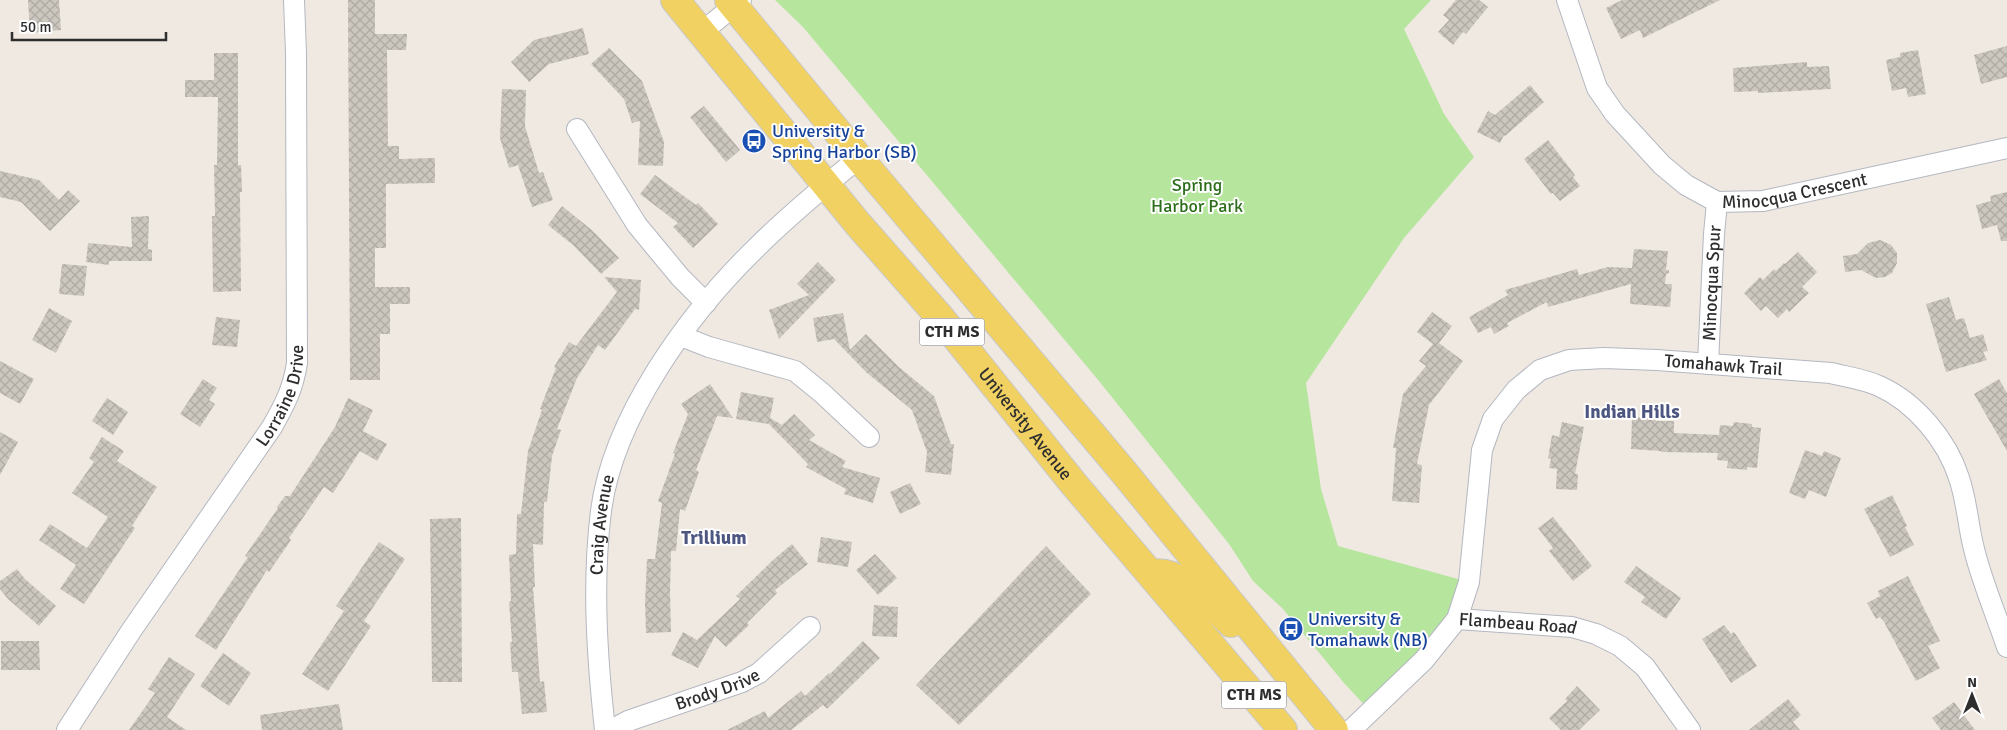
<svg xmlns="http://www.w3.org/2000/svg" width="2007" height="730" viewBox="0 0 2007 730" font-family="Signika,sans-serif">
	<defs>
		<pattern id="building-cross-hatch" width="8" height="8" patternUnits="userSpaceOnUse" patternTransform="scale(1.25)"><rect width="8" height="8" fill="#cbc7bf"/><path d="M0 0l8 8M0 8l8-8" fill="none" stroke="#afaba4"/></pattern>
	</defs>
	<rect width="100%" height="100%" fill="#efe9e1"/>
	<!-- park -->
	<path fill="#b6e59e" d="M775,0H1431L1404,29L1444,114L1474,157L1404,238L1306,383L1321,489L1338,546L1469,582L1457,619L1371,712L1344,683L1283,609L1253,581L1229,544L1099,381L803,27Z"/>
	<!-- building -->
	<g fill="url(#building-cross-hatch)">
		<path d="M28,0H59L61,30L30,33Z"/>
		<path d="M348,0H375V34H407L406,50H387L388,146H399V159L435,158V183L386,184V248H375V287H410V304H390V334H380V380H350Z"/>
		<path d="M1456,0H1479L1488,7L1466,34L1463,32L1453,45L1438,32L1449,20L1443,15Z"/>
		<path d="M1622,0H1720L1643,38L1640,30L1621,39L1606,8Z"/>
		<path d="M583,28L589,54L549,64L529,82L511,62L534,40Z"/>
		<path d="M2007,46V77L1981,84L1974,55Z"/>
		<path d="M609,48L642,81L664,142L663,166L638,165L640,121L632,123L624,99L591,64Z"/>
		<path d="M1918,50L1926,94L1908,97L1906,88L1892,91L1886,60L1900,57V53Z"/>
		<path d="M214,53H238V165H241L242,192H240L241,291L213,292L212,216H215L214,165H217L218,97H185V80H214Z"/>
		<path d="M1807,62V67L1829,66L1831,89L1758,93V91L1734,92L1733,68Z"/>
		<path d="M1530,85L1544,102L1505,136L1504,135L1500,143L1477,132L1488,111L1495,115Z"/>
		<path d="M502,89L526,90L525,126L539,173L543,172L553,200L532,207L518,165L509,168L500,138Z"/>
		<path d="M704,106L740,150L726,162L690,117Z"/>
		<path d="M1548,140L1575,175L1573,177L1580,186L1560,201L1553,193L1551,194L1524,159Z"/>
		<path d="M0,171L39,180L59,200L68,190L80,201L50,231L21,202L0,197Z"/>
		<path d="M655,175L696,205L698,203L718,224L693,248L673,227L678,223L640,194Z"/>
		<path d="M2007,192V241H2001L1997,225L1982,229L1976,205L1991,201L1990,196Z"/>
		<path d="M562,206L593,231L619,258L601,274L573,245L548,225Z"/>
		<path d="M149,216L148,249L152,250V261H109V265L86,262L88,243L132,247L131,217Z"/>
		<path d="M1880,240L1891,245L1897,253V263L1892,273L1885,277L1876,278L1861,270L1845,272L1843,256L1857,254L1868,243Z"/>
		<path d="M1634,249L1668,251L1666,270H1669V273L1666,274L1665,284H1672L1670,307L1630,304L1631,284L1548,307L1547,302L1507,323L1509,326L1494,334L1491,327L1478,333L1469,317L1508,295L1505,290L1577,269L1579,275L1608,267L1632,268Z"/>
		<path d="M1798,252L1817,272L1802,287L1809,293L1789,312L1787,309L1778,318L1766,306L1761,311L1744,293L1760,277L1763,280L1774,269L1776,271L1784,263L1785,264Z"/>
		<path d="M818,262L836,280L779,339L769,310L809,295L797,284Z"/>
		<path d="M62,264L87,266L84,296L59,294Z"/>
		<path d="M604,277L641,280L639,310L635,309L605,350L598,345L577,378L557,429L561,430L552,456L547,502H544L543,545L533,544L535,587H533L540,682L544,681L547,712L522,714L518,672H512L510,642H512L509,602L511,601L509,555L516,554L517,514H521L528,451L542,410L540,409L556,368L554,367L569,342L576,346L617,292Z"/>
		<path d="M1949,297L1956,320L1964,318L1970,338L1983,334L1988,351L1983,352L1987,360L1946,372L1926,304Z"/>
		<path d="M49,308L72,321L56,353L32,340Z"/>
		<path d="M1432,312L1452,326L1439,343L1463,361L1429,405L1417,464L1422,465L1419,503L1392,501L1396,448H1393L1403,394L1426,366L1419,361L1433,344L1417,332Z"/>
		<path d="M843,313L850,350L866,334L899,367L934,396L951,444H954L951,475L925,472L927,452L912,410L866,372L834,339L817,342L813,318Z"/>
		<path d="M216,317L240,320L237,347L212,345Z"/>
		<path d="M0,361L34,379L20,404L0,393Z"/>
		<path d="M203,379L217,388L209,400L215,404L200,427L180,414Z"/>
		<path d="M1999,379L2007,393V451L1974,394Z"/>
		<path d="M710,384L733,418L717,416L696,470L699,472L685,511L680,509L676,551H671L670,592L671,632L646,633L645,603L647,559H655L662,503L658,501L675,454L673,453L688,414L681,404Z"/>
		<path d="M741,392L774,398L770,418L782,425L794,414L815,435L809,440L846,461L842,467L880,478L873,503L844,494L846,489L806,467L808,464L769,424L736,419Z"/>
		<path d="M107,398L128,412L113,435L92,421Z"/>
		<path d="M348,398L373,410L363,431L387,444L377,461L360,451L333,493L324,487L289,538L291,540L269,572L267,570L216,650L195,636L248,557L245,556L278,508L277,507L285,496H290L335,427Z"/>
		<path d="M1632,417L1656,418V421H1674V433L1719,435L1720,425L1733,426L1734,422L1752,424V427L1761,428L1757,468L1747,467V470L1727,468L1728,461L1717,460L1718,453L1663,452L1660,451L1631,449Z"/>
		<path d="M1562,422L1584,427L1575,474H1578L1577,490L1556,489L1557,469L1549,468L1551,459L1548,458L1552,435L1559,437Z"/>
		<path d="M0,432L18,442L0,475Z"/>
		<path d="M102,437L124,451L117,461L157,487L132,526L135,528L84,604L60,589L76,565L39,540L50,524L87,548L108,517L72,493L94,462L89,458Z"/>
		<path d="M1805,450L1822,456L1824,451L1841,458L1826,497L1809,490L1805,499L1789,493Z"/>
		<path d="M910,483L921,504L900,514L890,492Z"/>
		<path d="M1892,495L1907,526L1905,527L1914,545L1890,557L1864,509Z"/>
		<path d="M1553,517L1592,566L1573,581L1549,551L1553,548L1538,528Z"/>
		<path d="M461,518L462,682H432L430,519Z"/>
		<path d="M821,537L852,542L848,567L817,562Z"/>
		<path d="M379,542L405,559L364,621L371,626L328,691L302,674L344,611L336,606Z"/>
		<path d="M792,544L808,564L775,590L777,593L747,623L749,625L726,647L715,636L698,668L671,655L683,632L697,640L740,599L736,596L773,560Z"/>
		<path d="M1046,546L1091,594L959,725L916,685Z"/>
		<path d="M875,554L897,578L878,595L856,570Z"/>
		<path d="M1636,566L1681,598L1666,619L1641,602L1645,597L1624,582Z"/>
		<path d="M17,569L25,579L56,606L39,626L8,599L0,589V581Z"/>
		<path d="M1908,576L1940,641L1928,646L1940,668L1916,681L1884,622L1880,617L1876,619L1867,603L1880,596L1878,591Z"/>
		<path d="M874,605L898,607L897,637L872,636Z"/>
		<path d="M1724,625L1731,634L1734,632L1757,666L1731,683L1702,639Z"/>
		<path d="M1,641H39L40,670H1Z"/>
		<path d="M863,641L880,658L827,709L823,705L791,730H727L765,711L768,718L801,691L805,696L829,673L830,674Z"/>
		<path d="M223,653L251,673L229,706L200,686Z"/>
		<path d="M169,657L195,674L167,717L186,730H129L155,693L148,689Z"/>
		<path d="M1577,686L1600,710L1579,730H1561L1549,718L1567,701L1565,699Z"/>
		<path d="M1788,699L1801,715L1793,722L1800,730H1749Z"/>
		<path d="M1954,702L1975,730H1941L1932,718Z"/>
		<path d="M339,704L343,730H262L260,715Z"/>
	</g>
	<g fill="none" stroke-linecap="round" stroke-linejoin="round">
		<defs>
			<g id="minor">
				<path id="s1" d="M1567,0L1597,88L1615,114L1662,165L1686,185L1717,202L1763,201L2007,148"/>
				<path d="M702,32L741,0"/>
				<path d="M577,129L637,225L680,277L706,303"/>
				<path d="M681,336L709,347L795,371L822,393L869,437"/>
				<path id="s2" d="M1708,364L1714,234L1717,202"/>
				<path id="s3" d="M1457,619L1572,627L1596,634L1620,646L1645,667L1690,730"/>
				<path id="s4" d="M67,730L131,631L272,427C285,404 293,389 297,363L296,53L294,0"/>
				<path id="s5" d="M605,730C597,657 592,584 601,511C613,417 688,315 754,250C787,217 823,187 859,158"/>
				<path id="s6" d="M611,730L628,721L742,682L759,673L810,627"/>
				<path id="s7" d="M1351,730L1424,660L1457,619L1469,582L1482,450L1493,419L1516,390L1540,370L1569,360L1604,358L1657,360L1831,373C1847,377 1864,379 1879,386C1915,402 1947,440 1959,478C1967,501 1968,526 1974,549C1982,582 1996,614 2007,647"/>
			</g>
			<g id="primary">
				<path id="s8" d="M675,0L858,224L939,316L1073,483L1283,730"/>
				<path d="M729,0L859,158L1122,470L1334,730"/>
				<path d="M1151,574C1180,567 1211,605 1231,623"/>
			</g>
		</defs>
		<!-- minor casing -->
		<use href="#minor" stroke="#b4b7c1" stroke-width="22"/>
		<!-- primary casing -->
		<use href="#primary" stroke="#c9c9c9" stroke-width="30"/>
		<!-- minor -->
		<use href="#minor" stroke="#fff" stroke-width="20"/>
		<!-- primary -->
		<use href="#primary" stroke="#f2d163" stroke-width="28"/>
	</g>
	<!-- icons -->
	<defs>
		<symbol id="bus-disc" viewBox="-11 -11 22 22"><circle r="9.5" fill="#1a4fb4" stroke="#fff"/><path d="M-5-6H5V4H4V6H2V4H-2V6H-4V4H-5ZM-3.5-4V0h7V-4ZM-3.5 1.2v1.5H-2V1.2ZM2 1.2v1.5H3.5V1.2Z" fill="#fff"/></symbol>
	</defs>
	<g fill-rule="evenodd">
		<use href="#bus-disc" x="740" y="127" width="28" height="28"/>
		<use href="#bus-disc" x="1277" y="615" width="28" height="28"/>
	</g>
	<g text-anchor="middle" dominant-baseline="central" stroke-width="4" stroke-linejoin="round" paint-order="stroke">
		<!-- shield labels -->
		<g fill="#fff" stroke="#6d6d6d" stroke-width="1">
			<rect x="919.5" y="318.5" width="65" height="27" rx="4"/>
			<rect x="1221.5" y="681.5" width="65" height="27" rx="4"/>
		</g>
		<g font-size="16" font-weight="bold" fill="#2e2e2e">
			<text x="952" y="332">CTH MS</text>
			<text x="1254" y="695">CTH MS</text>
		</g>
		<!-- transit labels -->
		<g font-size="18" fill="#164399" stroke="#fff" text-anchor="start">
			<text x="772" y="131">University &amp;<tspan x="772" dy="21">Spring Harbor (SB)</tspan></text>
			<text x="1308" y="619">University &amp;<tspan x="1308" dy="21">Tomahawk (NB)</tspan></text>
		</g>
		<!-- park labels -->
		<g font-size="18" fill="#2c6e1b" stroke="#fff">
			<text x="1197" y="185">Spring<tspan x="1197" dy="21">Harbor Park</tspan></text>
		</g>
		<!-- street labels -->
		<g font-size="18" fill="#2e2e2e" stroke="#fff">
			<text stroke="none"><textPath href="#s1" startOffset="339">Minocqua Crescent</textPath></text>
			<text stroke="none"><textPath href="#s2" startOffset="81">Minocqua Spur</textPath></text>
			<text stroke="none"><textPath href="#s7" startOffset="612">Tomahawk Trail</textPath></text>
			<text stroke="none"><textPath href="#s4" startOffset="399">Lorraine Drive</textPath></text>
			<text stroke="none"><textPath href="#s8" startOffset="550">University Avenue</textPath></text>
			<text stroke="none"><textPath href="#s5" startOffset="206">Craig Avenue</textPath></text>
			<text stroke="none"><textPath href="#s3" startOffset="61">Flambeau Road</textPath></text>
			<text stroke="none"><textPath href="#s6" startOffset="114">Brody Drive</textPath></text>
		</g>
		<!-- neighbourhood labels -->
		<g font-size="19" font-weight="bold" fill="#4d5680" stroke="#fff">
			<text x="1632" y="412">Indian Hills</text>
			<text x="714" y="538">Trillium</text>
		</g>
	</g>
	<!-- north arrow -->
	<g transform="translate(1972 695)" stroke="#ffffff" stroke-width="4" paint-order="stroke">
	<path d="M0-4L9 19L0 12L-9 19Z" fill="#2e2e2e"/>
	<text y="-8" font-size="14" font-weight="bold" text-anchor="middle" fill="#2e2e2e">N</text>
	</g>
	<!-- scale -->
	<path d="M12 32v8h154v-8" fill="none" stroke="#2e2e2e" stroke-width="2.5"/>
	<text x="20" y="32" font-size="15" fill="#2e2e2e" stroke="#ffffff" stroke-width="4" paint-order="stroke">50 m</text>
</svg>
